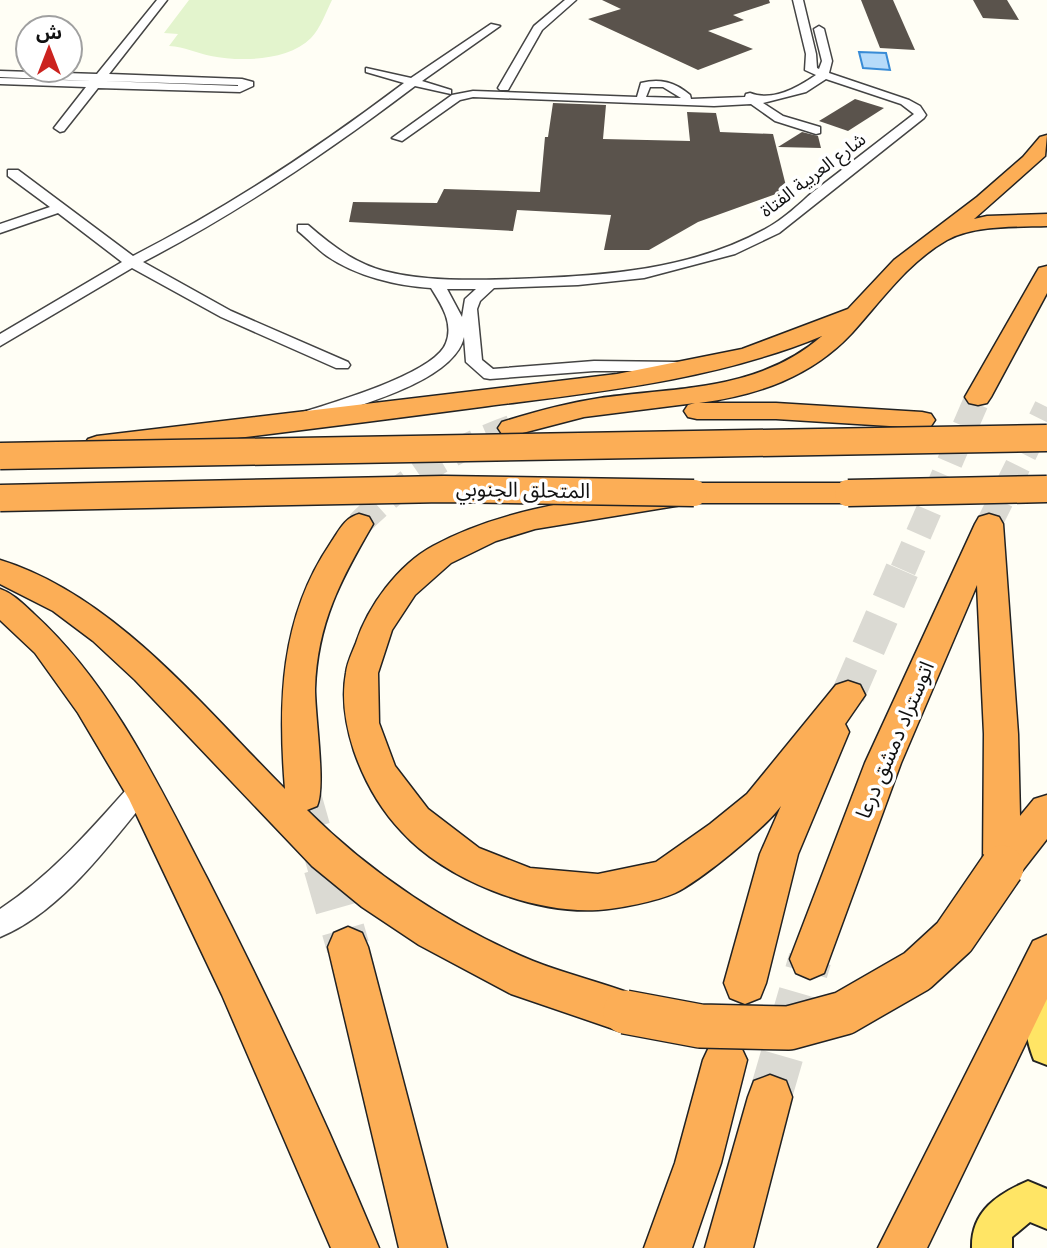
<svg xmlns="http://www.w3.org/2000/svg" width="1047" height="1248" viewBox="0 0 1047 1248" font-family="'Times New Roman','Noto Sans Arabic',serif">
	<rect width="100%" height="100%" fill="#fffef5"/>
	<!-- pitch -->
	<path fill="#e3f4cd" d="M189,0H332C326,12 320,29 311,38C288,61 241,62 211,56C196,53 185,47 169,46L178,34L164,33Z"/>
	<!-- water -->
	<path fill="#b6dbfa" stroke="#388bd6" stroke-width="2" d="M859,52L886,53L890,70L863,68Z"/>
	<!-- building -->
	<g fill="#5a534c">
		<path d="M602,0H769L770,3L733,15L744,20L708,31L753,49L698,70L588,19L621,9Z"/>
		<path d="M861,0H893L915,50L880,48Z"/>
		<path d="M973,0H1007L1019,20L983,18Z"/>
		<path d="M855,99L884,108L848,131L819,121Z"/>
		<path d="M553,103L606,105L603,139L690,141L687,112L716,113L720,132L773,134L787,190L698,222L649,250H604L611,215L517,210L513,231L349,222L353,202L437,203L444,189L540,192L545,137H548Z"/>
		<path d="M802,132L818,136L821,148L778,147Z"/>
	</g>
	<g fill="none" stroke-linecap="round" stroke-linejoin="round">
		<!-- highway-tunnel-far2 -->
		<g stroke="#dbdad3" stroke-width="26" stroke-dasharray="26 13" stroke-linecap="butt">
			<path d="M359,524C403,480 452,449 511,428"/>
			<path d="M989,524L1047,407"/>
			<path d="M903,570L978,397"/>
		</g>
		<!-- highway-tunnel-far1 -->
		<g stroke="#dbdad3" stroke-width="34" stroke-dasharray="34 17" stroke-linecap="butt">
			<path d="M848,695L903,568"/>
			<path d="M304,795L325,869"/>
		</g>
		<!-- highway-tunnel -->
		<g stroke="#dbdad3" stroke-width="43" stroke-dasharray="43 22" stroke-linecap="butt">
			<path d="M325,867L348,947"/>
			<path d="M770,1097L810,959"/>
		</g>
		<defs>
			<g id="minor">
				<path d="M157,0H167L109,74L242,79L253,82V86L240,92L98,88L64,131L60,132L54,128L86,87L0,84V78L92,81L0,77V71L97,74ZM103,81L238,85V86Z"/>
				<path d="M565,0H576L542,30L508,90H500L498,88L534,26Z"/>
				<path d="M793,0H803L816,54L817,68L819,69L822,61L814,29L819,26L824,29L832,61L829,73L909,100L920,106L926,115L924,118L779,233L735,254L644,278L578,285L494,288L480,301L477,309L482,360L493,369L594,361L680,362L688,367L686,371H594L490,379L484,378L466,362L464,337C454,383 349,408 309,422H297L294,418L297,414C328,404 435,374 446,343C454,323 441,304 431,288C397,286 356,276 327,256C317,249 308,239 298,231V225H308C331,245 354,263 384,271C428,282 471,280 516,279C602,276 690,271 767,228C784,219 799,204 813,192C847,166 880,140 914,114L901,104L826,79L806,92L763,103L783,116L820,127V133L816,134L775,121L751,104L714,106L473,97L460,100L402,141L392,138L452,95L473,91L637,97L641,83C660,78 675,82 690,95L691,99L745,97L746,94L750,93C772,102 797,88 816,75L805,70L806,54ZM650,87H663L681,98L646,97ZM447,289H476L465,299L462,317Z"/>
				<path d="M491,24L500,26L422,81L451,90V94L415,86C328,152 239,212 143,262L231,311L348,362L350,365L348,368H336L221,317L132,268L0,346V334L122,262L58,213L0,233V224L50,207L8,176V170H18L133,256C229,207 318,148 404,83L366,72V68L411,78Z"/>
				<path d="M142,777L150,781L154,788L150,795C110,844 61,912 0,937V909C53,874 92,828 134,781Z"/>
			</g>
			<g id="major">
				<path d="M1036,959L1047,963V1065L1034,1060C1025,1038 1015,985 1024,964Z"/>
				<path d="M1028,1181L1047,1189V1229L1030,1222L1012,1237V1248H972C971,1211 998,1194 1028,1181Z"/>
			</g>
			<g id="highway">
				<path d="M1047,135L1045,156L974,219L987,216L1047,214V226C1017,227 974,225 947,240C908,262 881,301 852,333C811,377 758,395 699,403H776L922,412L931,414L935,420L931,426L922,428L776,419H697L688,417L684,411L688,405L695,403L584,417L511,436L502,434L498,428L502,422C534,412 567,403 600,398C678,387 759,391 822,336C713,381 596,392 481,407C353,424 225,440 97,454L88,451L84,445L88,439L97,436L617,374L742,349L848,309L894,260L977,197L1023,157L1040,137Z"/>
				<path d="M1047,266V293L991,397L987,403L978,405L969,403L965,397L1036,273L1039,268Z"/>
				<path d="M694,483H848L858,486L862,493L858,500L848,503H694L535,529L496,541L451,563L415,595L392,630L378,673L379,723L395,766L428,809L479,848L530,868L598,874L656,862L710,824L747,794L836,685L848,681L860,685L865,695L845,724L849,732L798,854L766,983L760,998L745,1004L730,998L724,983L760,854L781,806C765,828 700,881 675,893C657,901 618,909 598,910C533,914 446,880 402,832C380,809 364,780 354,751C346,726 341,700 346,673C347,663 352,653 356,643C368,606 398,565 433,546C512,503 607,497 694,483Z"/>
				<path d="M359,514L369,517L373,524C341,579 317,623 315,689C315,717 326,787 317,806L307,810C371,874 450,926 533,961C568,975 605,983 640,997L646,1012L640,1027L625,1033L511,994L419,945L362,907L312,866L135,680L93,641L53,611L0,584V560C114,595 203,707 285,789C278,703 280,618 330,544C339,531 344,518 359,514Z"/>
				<path d="M989,514L999,517L1003,524L1018,734L1020,816L1034,799L1047,795V839L1015,880L1002,885L989,880L983,867L984,734L977,585L901,763L824,973L810,979L796,973L790,959L865,763L975,524L979,517Z"/>
				<path d="M0,589C14,594 23,604 34,614C112,685 159,786 207,878C269,999 327,1123 379,1248H331L222,995L129,799L78,713L35,653L0,620Z"/>
				<path d="M348,927L362,933L368,947L447,1248H399L328,947L334,933Z"/>
				<path d="M1047,935V999L927,1248H878L1033,941Z"/>
				<path d="M725,1038L740,1045L747,1060L721,1163L692,1248H644L675,1163L703,1060L710,1045Z"/>
				<path d="M770,1075L786,1081L792,1097L753,1248H705L748,1097L754,1081Z"/>
			</g>
		</defs>
		<!-- minor casing -->
		<use href="#minor" stroke="#444" stroke-width="3"/>
		<!-- major casing -->
		<use href="#major" stroke="#222" stroke-width="4"/>
		<!-- highway casing -->
		<use href="#highway" stroke="#222" stroke-width="3"/>
		<!-- minor -->
		<use href="#minor" fill="#fff" fill-rule="evenodd"/>
		<!-- major -->
		<use href="#major" fill="#ffe565" fill-rule="evenodd"/>
		<!-- highway -->
		<use href="#highway" fill="#fcae56" fill-rule="evenodd"/>
		<defs>
			<g id="highway-bridge-far1">
				<path d="M0,456L1047,438"/>
				<path d="M848,493L1047,489"/>
				<path d="M0,498L444,489L694,493"/>
			</g>
			<path id="highway-bridge" d="M625,1012L700,1026L789,1028L844,1013L917,971L954,937L1002,867"/>
		</defs>
		<!-- highway-bridge-far1 casing -->
		<use href="#highway-bridge-far1" stroke="#222" stroke-width="29" stroke-linecap="butt"/>
		<!-- highway-bridge casing -->
		<use href="#highway-bridge" stroke="#222" stroke-width="46" stroke-linecap="butt"/>
		<!-- highway-bridge-far1 -->
		<use href="#highway-bridge-far1" stroke="#fcae56" stroke-width="26"/>
		<!-- highway-bridge -->
		<use href="#highway-bridge" stroke="#fcae56" stroke-width="43"/>
	</g>
	<g text-anchor="middle" dominant-baseline="central" stroke-width="7" stroke-linejoin="round" paint-order="stroke">
		<!-- far-street labels -->
		<g font-size="18" fill="#111" stroke="#fff">
			<text transform="translate(813 175) rotate(-37)">شارع العربية الفتاة</text>
		</g>
		<!-- street labels -->
		<g font-size="21" fill="#111" stroke="#fff">
			<text transform="translate(523 490) rotate(1)">المتحلق الجنوبي</text>
			<text transform="translate(895 740) rotate(-67)">اتوستراد دمشق درعا</text>
		</g>
	</g>
	<!-- north arrow -->
	<g transform="translate(49 49)"><circle r="33" fill="#ffffff" stroke="#a0a0a0" stroke-width="2"/>
	<path d="M0-5L12 26L0 18L-12 26Z" fill="#cb231f"/>
	<text y="-10" font-size="19" font-weight="bold" text-anchor="middle" fill="#111111">ش</text>
	</g>
</svg>
